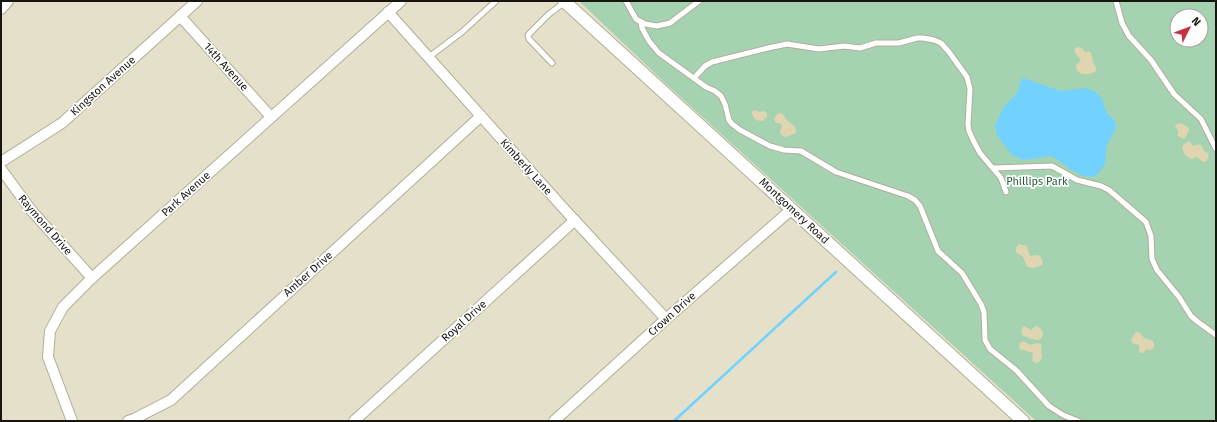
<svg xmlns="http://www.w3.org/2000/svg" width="1217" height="422" viewBox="0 0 1217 422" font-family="'Fira Sans',sans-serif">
	<rect width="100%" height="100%" fill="#e4e0ca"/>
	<!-- green -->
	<path fill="#a5d3b2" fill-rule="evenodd" d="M579,1H1216V421H1036L663,81ZM1177,16H1201V40H1177Z"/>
	<!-- sand -->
	<g fill="#dfd6b1">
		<path d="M1079,47L1082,48L1085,52L1089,51L1091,53L1093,62L1096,68V71C1089,76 1076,76 1076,65L1081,61L1074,51L1076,48Z"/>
		<path d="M754,110L759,112L764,111L767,113V117L762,121C757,121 752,118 752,112Z"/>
		<path d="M780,113C785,115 784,117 787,120C792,125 797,125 796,133L785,137L781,134L780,131L782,126L780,123H776L774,120L776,115Z"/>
		<path d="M1181,123L1189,128V131L1184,139L1178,136V130L1175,127L1177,124Z"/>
		<path d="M1189,141L1193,146L1198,144L1202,146L1204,151L1209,154L1207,161L1203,162L1197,157L1191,159L1185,155L1182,148L1184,144Z"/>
		<path d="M1019,244L1027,246L1029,254L1031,256L1038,255L1040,256L1043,262L1042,265L1034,268L1027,267L1023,257L1016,252V248Z"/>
		<path d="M1024,326L1031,330L1036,326L1040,328L1043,332C1042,346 1032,338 1024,336L1021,332L1022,328Z"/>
		<path d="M1139,332L1144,338L1153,341L1154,345L1153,349L1150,350L1147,349L1143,353L1139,352V345L1132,343L1131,340L1135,333Z"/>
		<path d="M1023,341L1031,345L1037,343L1041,344L1042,358L1039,362L1035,363L1032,360L1033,353L1020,349L1019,344Z"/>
	</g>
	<!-- water -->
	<path fill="#72d2fd" d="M1023,78L1061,91L1086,88L1094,91L1101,97L1107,113L1115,121L1116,128L1107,145L1105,164L1097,175L1091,177L1083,176L1070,169L1055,158L1049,156L1033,159L1023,160L1012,155L997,135L995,125L1003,108L1017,93C1020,88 1018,83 1023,78Z"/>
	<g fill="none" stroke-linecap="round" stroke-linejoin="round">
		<!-- stream -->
		<path stroke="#72d2fd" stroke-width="2.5" d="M674,421L836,272"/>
		<defs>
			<g id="service">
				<path d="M626,1L636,19L645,24L657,26L670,23L699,1"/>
				<path d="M1116,1L1122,23L1129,36L1151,60L1174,94L1201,119L1216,149"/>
				<path d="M641,22L642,28L649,41L659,53L706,87L715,91L721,96L725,104L729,120L732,124L740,130L770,146L784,150L801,151L836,172L908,196L915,200L920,206L938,251L962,273L981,304L984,312L985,340L990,349L1016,370L1049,406L1063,415L1078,421"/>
				<path d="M429,57L462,32L496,1"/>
				<path d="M552,63L529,39L528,35L549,14L565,2"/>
				<path d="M694,78L705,66L712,62L768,48L787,44L819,49L844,46L860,48L876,43H899L917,38H923L934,40L941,43L949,52L967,77L970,89L968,124L969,131L973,140L980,153L1001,178L1006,192"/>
				<path d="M993,168L1052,166L1077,180L1101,186L1109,190L1146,222L1151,236L1152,259L1157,270L1179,297L1191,316L1198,322L1216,335"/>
			</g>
			<g id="minor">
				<path d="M1,9L8,1"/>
				<path d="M388,12L566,211L666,319"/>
				<path d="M180,16L271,117"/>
				<path d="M1,162L62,123L197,1"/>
				<path d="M1,169L31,210L92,278"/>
				<path d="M72,421L48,357L50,331L63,307L92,278L401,1"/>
				<path d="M128,421L134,419L171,400L481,116"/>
				<path d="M354,421L575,220"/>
				<path d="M554,421L666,319L792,209"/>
			</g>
			<path id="tertiary" d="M564,1L1023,421"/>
		</defs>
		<!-- service casing -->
		<use href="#service" stroke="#b2ad98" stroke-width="7"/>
		<!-- minor casing -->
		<use href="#minor" stroke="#b2ad98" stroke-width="12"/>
		<!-- tertiary casing -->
		<use href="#tertiary" stroke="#b2ad98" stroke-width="14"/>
		<!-- service -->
		<use href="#service" stroke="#fff" stroke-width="5"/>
		<!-- minor -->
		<use href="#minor" stroke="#fff" stroke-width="10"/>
		<!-- tertiary -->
		<use href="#tertiary" stroke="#fff" stroke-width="12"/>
	</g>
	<g text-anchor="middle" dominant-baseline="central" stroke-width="3.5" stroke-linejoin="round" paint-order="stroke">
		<!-- street labels -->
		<g font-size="11" fill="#17150e" stroke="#fff">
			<text transform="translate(226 67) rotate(48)">14th Avenue</text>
			<text transform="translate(103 86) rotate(-42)">Kingston Avenue</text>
			<text transform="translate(526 167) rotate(48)">Kimberly Lane</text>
			<text transform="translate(186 194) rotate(-42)">Park Avenue</text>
			<text transform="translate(794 211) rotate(43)">Montgomery Road</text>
			<text transform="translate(45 225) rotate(49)">Raymond Drive</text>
			<text transform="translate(308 274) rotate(-42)">Amber Drive</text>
			<text transform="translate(672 314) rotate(-42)">Crown Drive</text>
			<text transform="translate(464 321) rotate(-42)">Royal Drive</text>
		</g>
		<!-- park labels -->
		<g font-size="11" fill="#235b38" stroke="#fff">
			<text x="1037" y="181">Phillips Park</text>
		</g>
	</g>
	<!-- border -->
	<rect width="1217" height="422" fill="none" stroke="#17150e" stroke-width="4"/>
	<!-- north arrow -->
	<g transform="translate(1189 28) rotate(48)"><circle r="19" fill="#ffffff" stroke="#a2a19f"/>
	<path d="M0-3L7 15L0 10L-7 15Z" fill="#c33343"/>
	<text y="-6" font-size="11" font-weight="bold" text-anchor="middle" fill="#17150e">N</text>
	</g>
</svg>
